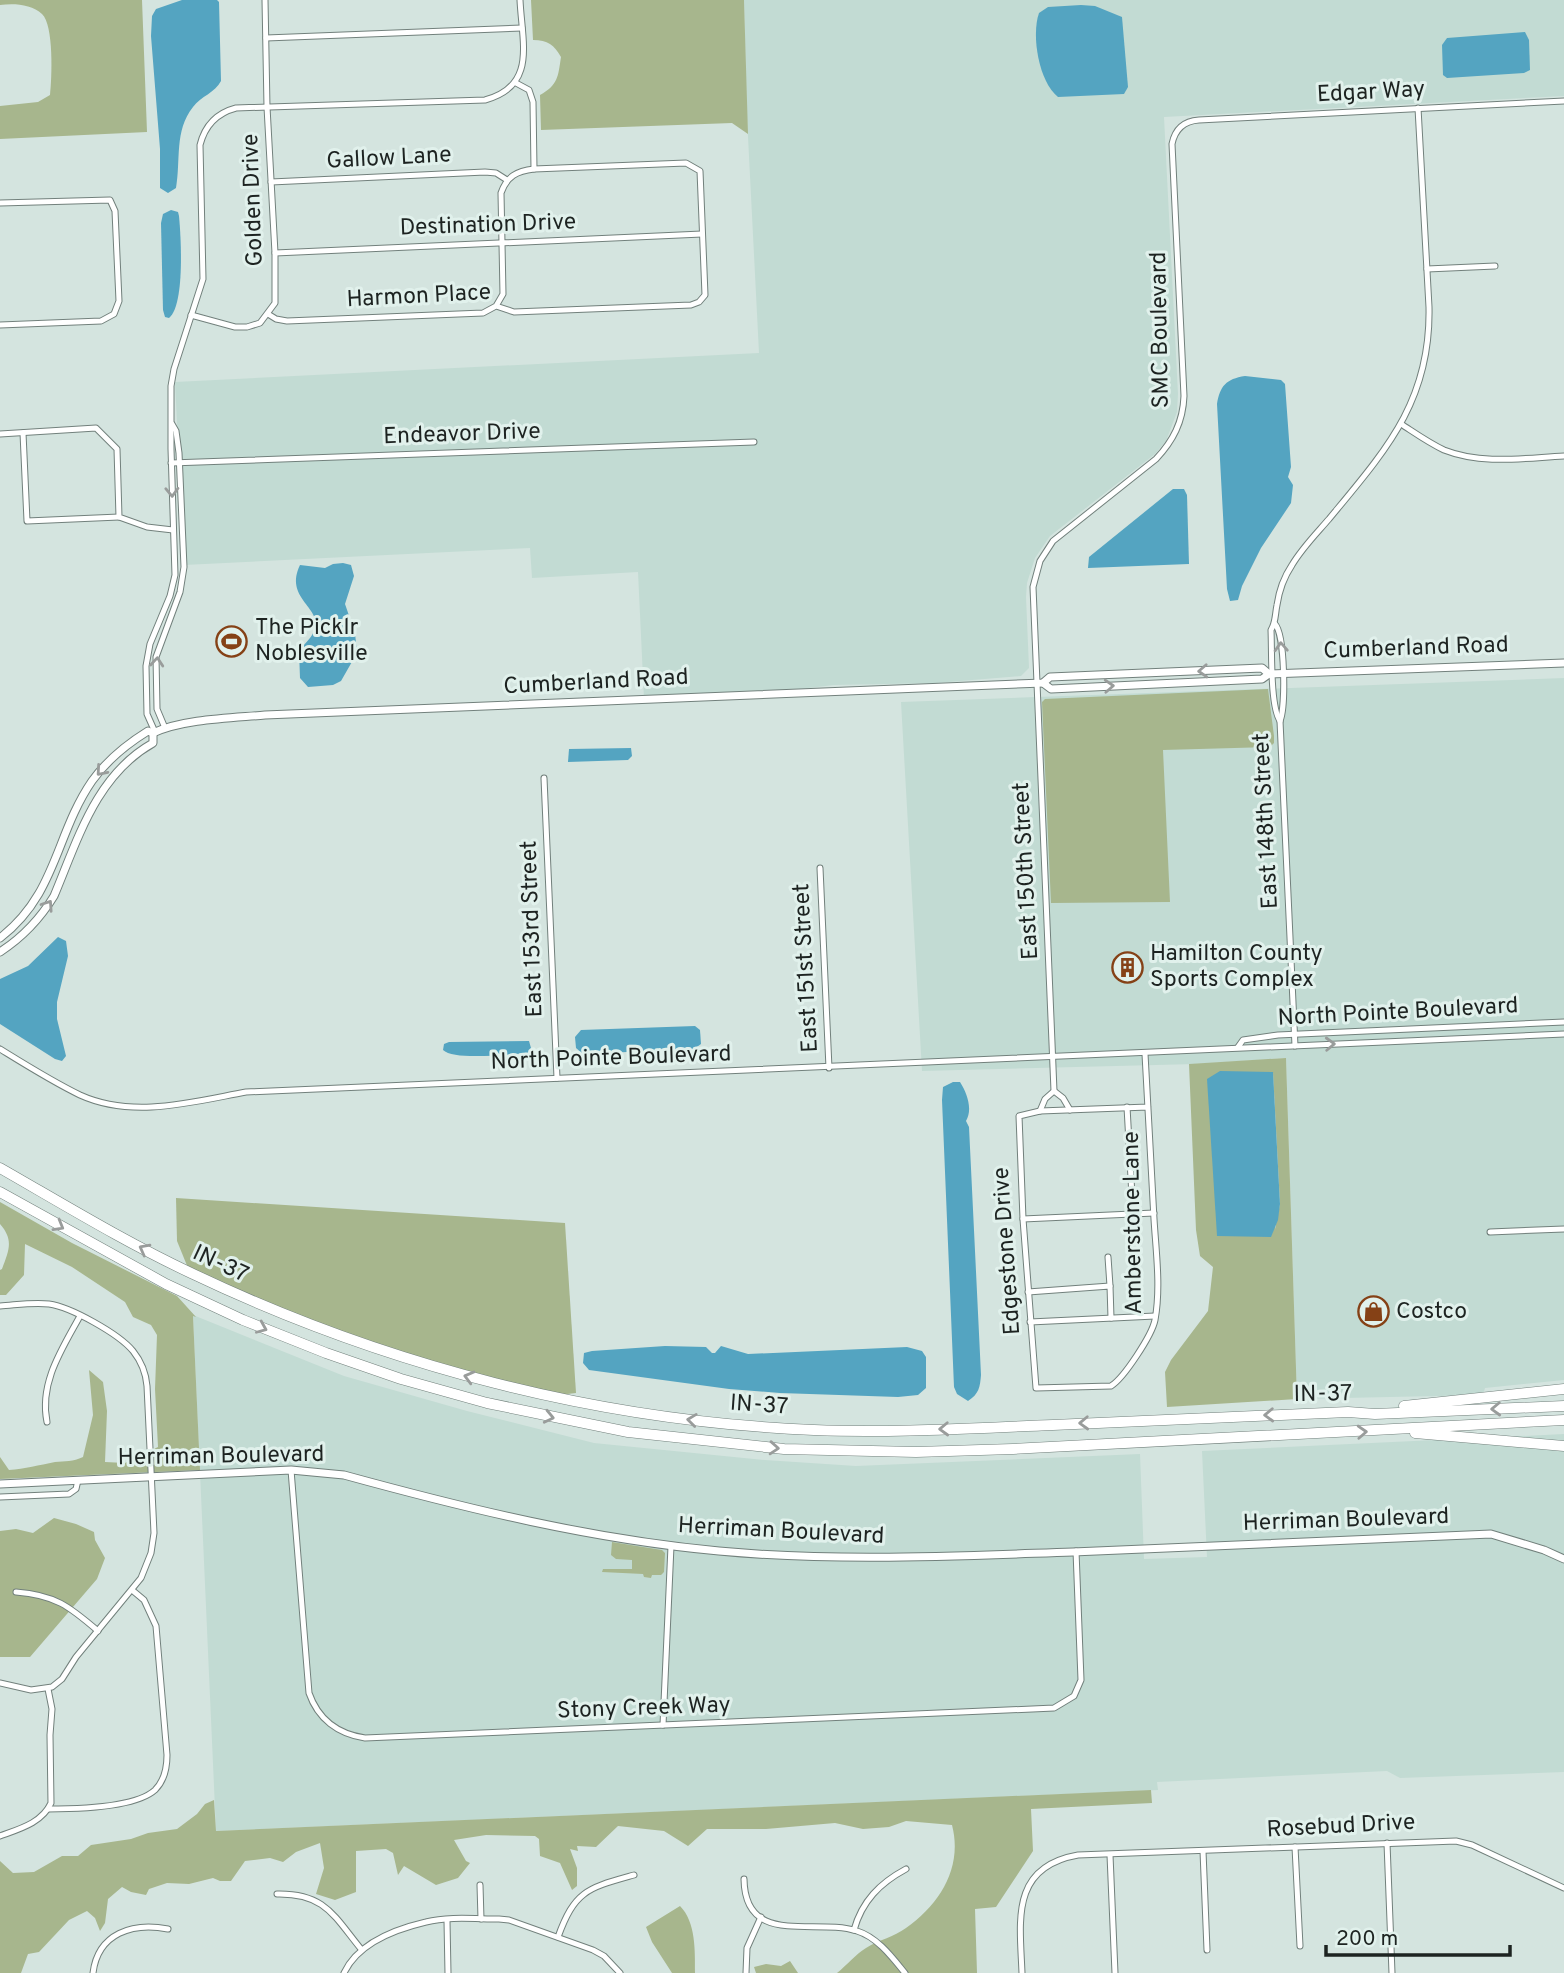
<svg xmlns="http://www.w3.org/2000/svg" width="1564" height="1973" viewBox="0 0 1564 1973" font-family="Overpass,sans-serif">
	<rect width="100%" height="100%" fill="#d4e4df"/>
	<!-- built -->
	<g fill="#c2dbd3">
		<path d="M744,0H1564V96L1164,117L1178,394L1177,412L1166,441L1155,454L1050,536L1035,558L1027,583L1026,597L1029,668L1021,676L936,683L834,685L774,692L644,699L638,572L532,578L530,548L184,565L175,382L759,353L747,117Z"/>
		<path d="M1564,678V1380L1485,1388L1483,1395L1297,1399L1286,1058L1196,1064L922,1071L901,702Z"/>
		<path d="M193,1315L344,1376L467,1411L594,1443L765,1460L856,1466L1140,1454L1144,1559L1207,1557L1202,1451L1564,1434V1772L1400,1778L1387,1771L1157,1782L1158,1790L216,1831Z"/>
	</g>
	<!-- green -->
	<g fill="#a7b68d" fill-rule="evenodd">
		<path d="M0,0H142L147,132L0,139V106L38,102L50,95C52,79 54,25 42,14C32,4 13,3 0,5Z"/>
		<path d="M531,0H744L748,134L732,123L541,130L540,95C558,85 558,77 561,57C554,45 548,40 533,40Z"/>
		<path d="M1268,689L1274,736V743L1270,747L1163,750L1170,902L1051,903L1042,702L1045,699Z"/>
		<path d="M1286,1058L1297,1399L1167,1407L1165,1372L1171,1360L1208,1311L1213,1267L1200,1256L1196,1230L1189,1064ZM1273,1072L1280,1204L1275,1229Z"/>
		<path d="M176,1198L565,1223L576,1393L550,1396L359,1343L190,1273L177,1241Z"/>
		<path d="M0,1202L72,1243L177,1296L196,1317L193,1316L200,1470L0,1479V1457L9,1470C25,1469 39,1465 55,1462C65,1461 73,1462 83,1457L93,1415L89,1370L103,1382L107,1411L105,1462L125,1463L158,1447L155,1389L157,1335L151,1325L133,1317L125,1302L72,1267L25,1244L24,1275L6,1295H0V1270L2,1269C9,1250 14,1240 0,1224Z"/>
		<path d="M54,1518L76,1524L94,1532L95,1540L105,1558L97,1579L30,1657H0V1531L16,1529L33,1533Z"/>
		<path d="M612,1542L662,1550L665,1553L664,1572L661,1575H652L651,1578L644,1577L643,1574L602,1572L603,1569H632V1560L616,1559L611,1555Z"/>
		<path d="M1151,1790L1152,1803L1031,1809L1033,1851L996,1907L975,1909L977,1973H837C847,1965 856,1954 866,1948C878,1940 894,1937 906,1928C940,1904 963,1867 952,1825L906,1821L889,1827L863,1829L835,1823L766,1829H707L688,1846L664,1831L618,1826L596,1847L577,1846L578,1851L570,1849L577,1868V1886L572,1890L560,1863L540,1856L539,1839L535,1836L486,1835L454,1840L466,1861L470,1863L458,1878L436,1885L404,1866L398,1875L393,1853L386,1849L356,1851V1892L335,1900L316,1894L324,1868L320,1843L296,1852L283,1862L270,1858L245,1861L231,1881H220L213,1878L189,1884L167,1883L149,1889L146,1895L131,1892L122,1887L108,1899L105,1923L100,1931L95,1918L87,1911L69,1920L39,1952L28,1954L21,1973H0V1861L13,1873L34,1872L62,1856H78L91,1845L131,1839L148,1833L177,1829L197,1814L205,1804L214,1800L216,1831Z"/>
		<path d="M680,1906C696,1922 695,1951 695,1973H672L652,1942L646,1927Z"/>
		<path d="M790,1961L798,1973H756L754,1967L766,1964L781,1966Z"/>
	</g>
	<!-- water -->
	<g fill="#54a4c1">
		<path d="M182,0H217L219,2L221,81C215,93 201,96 193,107C174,131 181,160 176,188L168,193L160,188V149L151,36L152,16L156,9Z"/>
		<path d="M1081,5L1095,6L1122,17L1128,87L1124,94L1058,97C1039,82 1031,36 1039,13L1048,7Z"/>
		<path d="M1525,32L1529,40L1530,70L1524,73L1447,78L1443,75L1442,45L1447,38Z"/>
		<path d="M171,210L178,212L179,216C181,237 185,305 169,318L165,317L163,310L161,223L163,214Z"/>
		<path d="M1245,376L1281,380L1285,384L1291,467L1288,477L1293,485L1291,503L1261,548L1242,586L1238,600L1230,601L1227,589L1217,404C1220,386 1226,379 1245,376Z"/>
		<path d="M1173,489H1184L1187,495L1189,564L1088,568L1089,557Z"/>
		<path d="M343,563L351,565L354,576L345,604L355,633L357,653L341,681L333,685L308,687L300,678L299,651C304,644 313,637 315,628C321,607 284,598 300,565L325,568L333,564Z"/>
		<path d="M631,748L632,756L628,760L568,762L569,749Z"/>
		<path d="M58,937L66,941L68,956L57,1002V1019L66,1056L62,1061L55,1059L0,1024V979L28,966Z"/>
		<path d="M695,1026L700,1030L701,1044L694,1049L583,1054L576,1048L575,1037L581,1030Z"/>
		<path d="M529,1041L531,1048L528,1053C510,1054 454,1061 443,1050L444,1044L449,1042Z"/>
		<path d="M1220,1071L1273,1072L1280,1204L1278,1220L1271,1237L1217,1236L1207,1079Z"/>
		<path d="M953,1082H960C967,1093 973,1109 966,1121L969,1127L981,1375C980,1387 979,1394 968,1401L957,1394L954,1387L942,1100L943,1087Z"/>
		<path d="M665,1346L706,1347L712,1353H715L721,1346L748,1354L907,1347L922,1351L926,1357V1388L918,1395L898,1397L780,1393L729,1389L589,1370L583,1363L584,1353L592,1351Z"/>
	</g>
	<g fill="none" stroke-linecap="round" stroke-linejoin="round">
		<defs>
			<g id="street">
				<path d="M266,38L522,28"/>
				<path d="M516,83L529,90L533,102L534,169"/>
				<path d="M271,182L485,172L496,173L507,180"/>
				<path d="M0,203L110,200L115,211L119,301L114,314L101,321L0,325"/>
				<path d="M275,253L702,234"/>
				<path d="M1427,269L1495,266"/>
				<path d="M268,314L276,319L287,321L483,313L496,306L503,294L501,193C507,176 517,171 534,169L686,163L700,171L705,295L699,302L691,305L514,312L496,306"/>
				<path d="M191,315L235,327H247L260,323L275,303V253L267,107L265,0"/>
				<path d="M1401,424C1415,433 1429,443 1444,450C1482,465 1524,458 1564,456"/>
				<path d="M23,433L27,521L119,517"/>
				<path d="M0,434L96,428L117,449L119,517L147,527L173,530"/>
				<path d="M171,463L754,442"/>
				<path d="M1275,624C1285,635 1286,706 1280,721L1295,1046"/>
				<path d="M1280,721C1270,706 1272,651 1271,630C1276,622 1275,614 1277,605C1279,591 1284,577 1292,565C1302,548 1316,534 1329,519C1386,450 1431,401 1429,307L1418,108"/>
				<path d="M165,728L157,709L156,657L180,592L184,567L179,453L176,431L172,424"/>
				<path d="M155,732L147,714L146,666L150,644L170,596L175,575L171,449V386L174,369L203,279L200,145C205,125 217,113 236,108L485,100C537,86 522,43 520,0"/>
				<path d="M544,778L557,1078"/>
				<path d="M820,868L829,1068"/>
				<path d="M1238,1047L1243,1040L1278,1035L1564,1022"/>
				<path d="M0,1049C26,1065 53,1082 80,1095C133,1119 192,1102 246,1092L1564,1034"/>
				<path d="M1145,1054C1148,1109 1151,1164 1154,1219C1156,1252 1161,1287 1155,1320C1152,1335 1124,1378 1111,1386L1036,1388L1023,1219L1019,1116L1040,1111L1148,1107"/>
				<path d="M1054,1091L1063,1098L1070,1110"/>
				<path d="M1127,1107L1133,1214"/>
				<path d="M1040,1111L1045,1099L1054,1091L1033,587L1040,561L1053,541L1156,459C1173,441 1183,422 1184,396L1172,144C1175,129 1184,121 1199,120L1564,101"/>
				<path d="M1023,1219L1154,1213"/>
				<path d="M1490,1232L1564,1229"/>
				<path d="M1108,1257L1110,1286"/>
				<path d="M1028,1292L1110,1286L1111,1318"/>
				<path d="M0,1306C16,1305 33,1302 49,1304C71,1307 119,1334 133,1351C141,1361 146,1374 147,1386L154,1533L151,1553L141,1578L76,1657L62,1679L52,1687L31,1690L0,1683"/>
				<path d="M1030,1322L1155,1316"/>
				<path d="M47,1422C39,1383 62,1349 80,1316"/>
				<path d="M291,1470L309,1693C318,1719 338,1734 365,1738L1054,1708L1074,1696L1081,1680L1076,1551"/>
				<path d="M0,1497L69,1494L76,1489L78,1480"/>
				<path d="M16,1592C55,1595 69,1606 98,1631"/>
				<path d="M663,1725L671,1546"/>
				<path d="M48,1809C75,1809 135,1808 155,1790C165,1780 167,1768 167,1755L156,1626L144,1600L132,1590"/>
				<path d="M0,1836C19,1829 42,1823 51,1803L50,1735L52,1709L48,1689"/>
				<path d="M1387,1843L1392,1973"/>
				<path d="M1295,1847L1300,1946"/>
				<path d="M1203,1851L1207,1950"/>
				<path d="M1110,1855L1115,1973"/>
				<path d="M744,1879C745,1948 815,1917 857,1931C877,1937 892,1957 905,1973"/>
				<path d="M480,1885L481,1919"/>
				<path d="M277,1894C325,1893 334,1916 361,1949"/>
				<path d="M447,1921L448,1973"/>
				<path d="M854,1930C862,1901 880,1883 906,1869"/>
				<path d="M558,1937C575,1890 588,1888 634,1875"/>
				<path d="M93,1973C98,1933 133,1922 168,1929"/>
				<path d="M344,1973C358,1943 396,1929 426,1922C449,1916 476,1919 499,1919L509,1920L593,1950L604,1956L620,1973"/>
				<path d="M746,1973L747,1948L761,1917"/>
				<path d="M1022,1973C1020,1921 1010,1867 1078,1855L1456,1841L1472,1845L1564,1888"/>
			</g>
			<g id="secondary">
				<path d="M1043,683L1051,689L1262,679L1269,674L1564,663"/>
				<path d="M0,938C57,894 55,835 92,781C107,760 127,744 148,731L153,733C183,719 232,718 265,715L1043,683L1050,677L1262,668L1269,674"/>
				<path d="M0,952C23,937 40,919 54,896C78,839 96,775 153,743V733"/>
				<path d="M0,1484L291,1470L344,1475C468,1509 591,1539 719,1551C837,1562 954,1556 1073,1552C1212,1546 1351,1540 1491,1534L1544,1550L1564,1559"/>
			</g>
			<g id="highway">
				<path d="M0,1168C63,1204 125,1242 191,1273C386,1366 598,1421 814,1430C894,1433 974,1428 1053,1425C1152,1420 1250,1416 1348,1412L1375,1414L1564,1406"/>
				<path d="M0,1192L166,1284L243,1320L326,1353L401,1379L487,1403L628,1432L784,1449L916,1452L1013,1449L1564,1420"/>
				<path d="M1404,1406L1564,1389"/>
				<path d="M1415,1433L1564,1446"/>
			</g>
		</defs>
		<!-- street casing -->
		<use href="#street" stroke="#72807c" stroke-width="7"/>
		<!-- secondary casing -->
		<use href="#secondary" stroke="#72807c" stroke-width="9"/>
		<!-- highway casing -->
		<use href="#highway" stroke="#72807c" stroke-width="11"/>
		<!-- street -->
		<use href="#street" stroke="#fff" stroke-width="5"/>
		<!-- secondary -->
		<use href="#secondary" stroke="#fff" stroke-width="7"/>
		<!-- highway -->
		<use href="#highway" stroke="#fff" stroke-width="10"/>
	</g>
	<!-- one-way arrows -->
	<defs><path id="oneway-chevron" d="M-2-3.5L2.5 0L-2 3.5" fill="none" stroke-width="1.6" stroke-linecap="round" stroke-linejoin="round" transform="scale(1.75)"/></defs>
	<g stroke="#999c9b">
		<use href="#oneway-chevron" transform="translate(172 492) rotate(88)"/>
		<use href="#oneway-chevron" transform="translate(1281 647) rotate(-93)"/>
		<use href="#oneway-chevron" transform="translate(157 662) rotate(-85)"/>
		<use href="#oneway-chevron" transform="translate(1203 671) rotate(177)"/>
		<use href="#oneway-chevron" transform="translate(1109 686) rotate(-3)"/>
		<use href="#oneway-chevron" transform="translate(101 771) rotate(131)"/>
		<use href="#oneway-chevron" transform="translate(48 905) rotate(-56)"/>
		<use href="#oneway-chevron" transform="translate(1330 1044) rotate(-2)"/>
		<use href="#oneway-chevron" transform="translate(59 1226) rotate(30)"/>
		<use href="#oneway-chevron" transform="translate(144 1249) rotate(-152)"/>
		<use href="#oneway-chevron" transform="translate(262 1328) rotate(23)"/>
		<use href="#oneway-chevron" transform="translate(469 1377) rotate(-165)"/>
		<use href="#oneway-chevron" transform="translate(1496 1409) rotate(178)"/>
		<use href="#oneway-chevron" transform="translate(1269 1415) rotate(178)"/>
		<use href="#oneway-chevron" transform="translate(549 1417) rotate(13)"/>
		<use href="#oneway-chevron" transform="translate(692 1420) rotate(-173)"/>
		<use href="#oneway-chevron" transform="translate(1084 1423) rotate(178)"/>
		<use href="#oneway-chevron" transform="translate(944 1429) rotate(178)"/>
		<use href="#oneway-chevron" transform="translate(1362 1432) rotate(-3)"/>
		<use href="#oneway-chevron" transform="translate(774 1448) rotate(4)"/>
	</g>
	<!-- icons -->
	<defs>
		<symbol id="stadium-ring" viewBox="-11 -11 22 22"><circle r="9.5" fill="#e1f1ec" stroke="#854116" stroke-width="1.5"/><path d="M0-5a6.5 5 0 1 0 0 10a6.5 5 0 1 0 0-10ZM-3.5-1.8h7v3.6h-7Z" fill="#854116"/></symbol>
		<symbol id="building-ring" viewBox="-11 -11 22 22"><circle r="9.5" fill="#e1f1ec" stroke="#854116" stroke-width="1.5"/><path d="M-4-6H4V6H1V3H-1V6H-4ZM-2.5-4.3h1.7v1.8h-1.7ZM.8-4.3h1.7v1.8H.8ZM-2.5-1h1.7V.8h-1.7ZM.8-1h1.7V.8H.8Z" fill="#854116"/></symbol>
		<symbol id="shop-ring" viewBox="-11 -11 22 22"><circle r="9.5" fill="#e1f1ec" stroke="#854116" stroke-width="1.5"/><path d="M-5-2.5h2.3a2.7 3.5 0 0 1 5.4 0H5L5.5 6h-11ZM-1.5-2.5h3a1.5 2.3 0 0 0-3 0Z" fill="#854116"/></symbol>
	</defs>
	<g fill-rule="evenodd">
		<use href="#stadium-ring" x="214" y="624" width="35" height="35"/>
		<use href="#building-ring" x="1110" y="950" width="35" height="35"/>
		<use href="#shop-ring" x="1356" y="1294" width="35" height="35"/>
	</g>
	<g text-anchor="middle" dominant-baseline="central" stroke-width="6" stroke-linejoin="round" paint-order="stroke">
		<!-- street labels -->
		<g font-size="23" fill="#1d2321" stroke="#e1f1ec">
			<text transform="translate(1371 93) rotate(-3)">Edgar Way</text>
			<text transform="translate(389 159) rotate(-3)">Gallow Lane</text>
			<text transform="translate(254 200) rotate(-92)">Golden Drive</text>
			<text transform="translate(488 226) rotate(-2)">Destination Drive</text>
			<text transform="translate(419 297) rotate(-3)">Harmon Place</text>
			<text transform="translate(1161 330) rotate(-91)">SMC Boulevard</text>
			<text transform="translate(462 435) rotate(-2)">Endeavor Drive</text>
			<text transform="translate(1416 649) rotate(-2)">Cumberland Road</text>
			<text transform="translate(596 683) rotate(-3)">Cumberland Road</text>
			<text transform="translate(1267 821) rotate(-93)">East 148th Street</text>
			<text transform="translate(1027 871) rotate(-93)">East 150th Street</text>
			<text transform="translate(533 929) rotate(-92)">East 153rd Street</text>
			<text transform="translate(807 968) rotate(-93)">East 151st Street</text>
			<text transform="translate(1398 1013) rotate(-3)">North Pointe Boulevard</text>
			<text transform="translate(611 1059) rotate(-2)">North Pointe Boulevard</text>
			<text transform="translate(1134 1223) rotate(-91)">Amberstone Lane</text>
			<text transform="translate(1008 1251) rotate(-94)">Edgestone Drive</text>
			<text transform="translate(220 1265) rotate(25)">IN-37</text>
			<text transform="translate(1323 1395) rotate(-1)">IN-37</text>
			<text transform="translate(759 1406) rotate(4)">IN-37</text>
			<text transform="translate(221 1457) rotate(-1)">Herriman Boulevard</text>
			<text transform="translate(1346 1521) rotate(-2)">Herriman Boulevard</text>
			<text transform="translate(781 1532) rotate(3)">Herriman Boulevard</text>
			<text transform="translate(644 1709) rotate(-2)">Stony Creek Way</text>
			<text transform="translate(1341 1827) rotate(-3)">Rosebud Drive</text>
		</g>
		<!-- poi labels -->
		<g font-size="23" fill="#1d2321" stroke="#e1f1ec" text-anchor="start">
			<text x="255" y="628">The Picklr<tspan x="255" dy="26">Noblesville</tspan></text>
			<text x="1150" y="954">Hamilton County<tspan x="1150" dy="26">Sports Complex</tspan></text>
			<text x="1396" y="1312">Costco</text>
		</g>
	</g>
	<!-- scale -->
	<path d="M1326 1945v10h184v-10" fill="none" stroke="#1d2321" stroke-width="3.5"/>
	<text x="1336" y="1945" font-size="21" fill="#1d2321" stroke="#e1f1ec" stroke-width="5" paint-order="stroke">200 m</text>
</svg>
